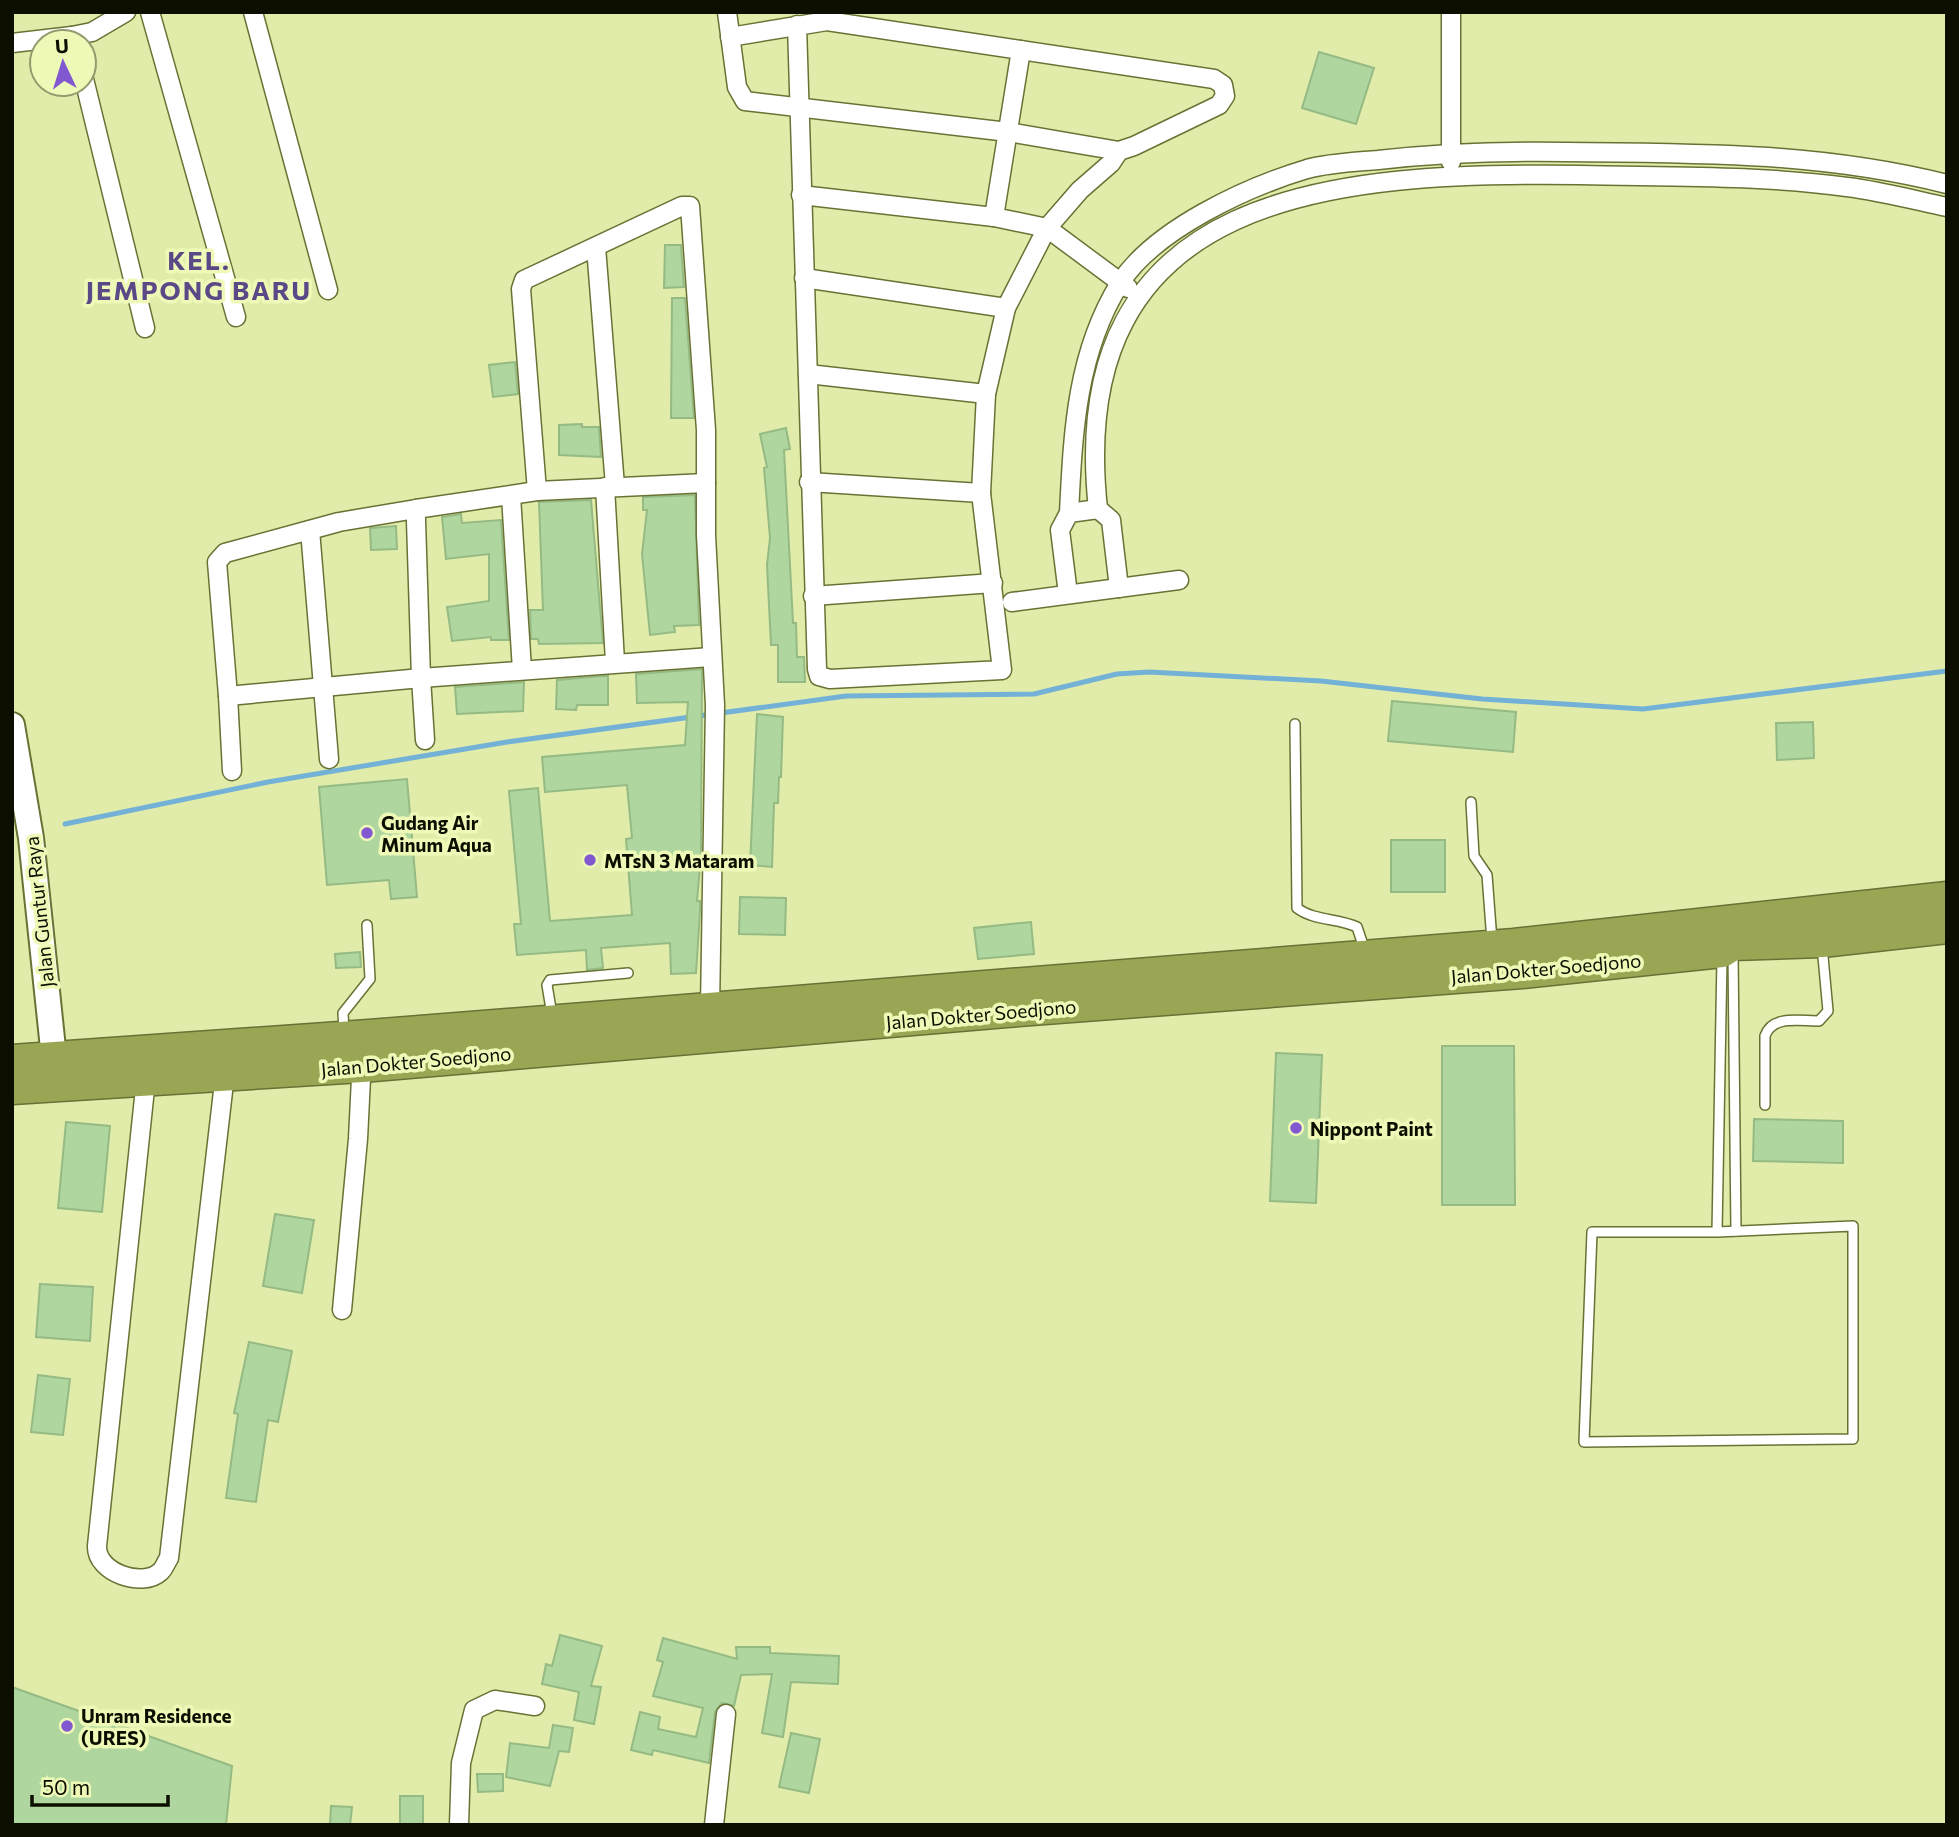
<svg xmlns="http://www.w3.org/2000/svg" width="1959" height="1837" viewBox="0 0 1959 1837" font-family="Commissioner,sans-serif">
	<rect width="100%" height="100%" fill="#e1ecaa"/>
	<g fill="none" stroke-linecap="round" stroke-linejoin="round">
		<!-- stream -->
		<path stroke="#73b1d7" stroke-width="5" d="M65,824L268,782L507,742L846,696L1034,694L1117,674L1149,672L1321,681L1482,699L1643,709L1947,671"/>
	</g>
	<!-- building -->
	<g fill="#afd69e" stroke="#95ba84" stroke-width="2">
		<path d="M1319,52L1374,68L1356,124L1302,108Z"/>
		<path d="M665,245H681L684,287L664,288Z"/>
		<path d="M672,298H685L694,418H671Z"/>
		<path d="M515,362L518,394L493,397L489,365Z"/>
		<path d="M582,424V427H599L601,457L559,455V425Z"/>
		<path d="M786,428L790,449L784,450L793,623H796L797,657H804L805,682H778V645H771L767,565L770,538L764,468L767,467L760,434Z"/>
		<path d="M695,495L699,625L674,626L675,632L650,635L642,554L647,510H643V497Z"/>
		<path d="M591,500L603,643L539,644L538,639H531L530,610H543L539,502Z"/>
		<path d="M461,514L462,523L501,520L509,640H491V637L452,641L447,607L489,601V554L446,559L442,517Z"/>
		<path d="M396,526L397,549L371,550L370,528Z"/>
		<path d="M702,669L701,855L697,901H700V911L696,973L671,974L670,943L601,948L603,968L587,970L586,950L517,955L514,924H521L509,791L538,788L550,921L632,915L626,839L632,838L627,785L545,792L542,757L685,745L688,702L637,703L636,674Z"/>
		<path d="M603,676H608V705H577L576,710L556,709L557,680Z"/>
		<path d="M524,682L523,711L457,714L455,687Z"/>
		<path d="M1392,701L1516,712L1513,752L1388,741Z"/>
		<path d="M757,714L783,717L781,777H779L778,803H774L772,867L750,865Z"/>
		<path d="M1813,722L1814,758L1777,760L1776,723Z"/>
		<path d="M407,779L417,897L391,899L389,880L327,885L319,787Z"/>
		<rect x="1391" y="840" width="54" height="52"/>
		<path d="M740,897L786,898L785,935L739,934Z"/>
		<path d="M1031,922L1034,954L978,959L974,928Z"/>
		<path d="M360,952L361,967L336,968L335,954Z"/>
		<path d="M1442,1046H1514L1515,1205H1442Z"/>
		<path d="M1276,1053L1322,1055L1316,1203L1270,1201Z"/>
		<path d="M1754,1119L1843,1121V1163L1753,1161Z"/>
		<path d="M66,1122L110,1126L102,1212L58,1208Z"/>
		<path d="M275,1214L314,1220L302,1293L263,1286Z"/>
		<path d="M40,1284L93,1287L90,1341L36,1337Z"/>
		<path d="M249,1342L292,1351L278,1422L268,1420L256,1502L226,1498L238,1414L234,1413Z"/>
		<path d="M38,1375L70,1379L63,1435L31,1432Z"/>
		<path d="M560,1635L602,1646L591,1686L601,1687L594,1724L574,1720L579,1692L542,1684L546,1664L552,1666Z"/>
		<path d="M663,1638L737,1659L736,1647H770V1653L839,1656L838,1684L791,1682L783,1737L762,1733L772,1674L741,1675L734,1706L722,1703L715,1712L709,1763L653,1750L652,1755L631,1750L640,1712L660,1717L658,1729L696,1737L703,1708L653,1696L663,1662L657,1660Z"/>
		<path d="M12,1687L232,1766L226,1825H12Z"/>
		<path d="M553,1725L573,1728L569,1752L559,1751L550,1786L506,1777L510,1743L549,1748Z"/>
		<path d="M791,1733L820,1739L809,1793L779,1787Z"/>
		<path d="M477,1774H503V1791L478,1792Z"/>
		<rect x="400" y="1796" width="23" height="29"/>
		<path d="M331,1806L352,1807L350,1825H330Z"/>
	</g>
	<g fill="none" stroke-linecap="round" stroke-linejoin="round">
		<defs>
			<g id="lane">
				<path d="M1295,724L1297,908C1314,921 1338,918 1357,927L1365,951"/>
				<path d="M1471,802L1474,856L1487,875L1492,941"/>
				<path d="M1733,953L1736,1231"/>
				<path d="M552,1015L547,985L550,980L628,973"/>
				<path d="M344,1032L343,1013L370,979L367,925"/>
				<path d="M1765,1105V1036C1772,1015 1799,1021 1819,1021L1828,1011L1822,946"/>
				<path d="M1717,1232L1853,1226V1439L1584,1442L1592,1232H1717L1722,958"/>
			</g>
			<g id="street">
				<path d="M150,12L236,317"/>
				<path d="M253,12L328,290"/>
				<path d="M727,12L737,87L745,101L1008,132L1119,151"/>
				<path d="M72,36L92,32L126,12"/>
				<path d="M730,37L827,21L1214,79L1223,85L1225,96L1219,105L1134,146L1119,151L1111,163L1080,190L1047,228L1006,308L986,394L981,493L1002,670L830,679L819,676L817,669L797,25"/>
				<path d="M12,43L72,36L75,42"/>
				<path d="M84,79L145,328"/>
				<path d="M1451,162V12"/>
				<path d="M801,195L994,217L1047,228L1128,288"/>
				<path d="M994,217L1021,50"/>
				<path d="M596,247L615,486"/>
				<path d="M804,278L1006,308"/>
				<path d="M808,374L986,394"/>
				<path d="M809,482L981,493"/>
				<path d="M706,483L537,491L416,509V521L421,678L711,657"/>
				<path d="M605,487L615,662"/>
				<path d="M537,491L521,289L524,280L682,206H690L706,430V535L715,705L710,1008"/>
				<path d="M511,496L522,670"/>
				<path d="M416,509L339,522L225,553L217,562L228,696L421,678L425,740"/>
				<path d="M1098,509C1063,188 1338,172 1580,175C1669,177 1759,175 1847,187C1880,191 1914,200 1947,207"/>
				<path d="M1069,513C1073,433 1076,354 1120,283C1155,229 1247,187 1307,169C1329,163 1355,162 1378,160C1441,153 1503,151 1566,152C1696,153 1820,152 1947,184"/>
				<path d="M310,530L329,759"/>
				<path d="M1068,594L1060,530L1069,513L1098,509L1111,520L1119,588"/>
				<path d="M813,596L993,583"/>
				<path d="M1012,602L1179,580"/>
				<path d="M228,696L232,771"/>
				<path d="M146,1079L97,1546C96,1573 143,1588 160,1572C164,1569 166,1562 169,1558L225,1074"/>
				<path d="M342,1310L358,1139L362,1058"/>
				<path d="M459,1825L461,1763L474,1710L495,1700L535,1706"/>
				<path d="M714,1825L726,1714"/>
			</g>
			<path id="secondary" d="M12,725L31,838L54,1058"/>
			<g id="highway">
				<path d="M12,1061L369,1036L1514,945L1947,898"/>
				<path d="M12,1088L362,1066L1006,1011L1522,972L1722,951L1733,944L1822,941L1947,927"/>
			</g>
		</defs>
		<!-- lane casing -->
		<use href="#lane" stroke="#697234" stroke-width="12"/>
		<!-- street casing -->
		<use href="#street" stroke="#697234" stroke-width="21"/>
		<!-- secondary casing -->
		<use href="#secondary" stroke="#697234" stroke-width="28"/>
		<!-- highway casing -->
		<use href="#highway" stroke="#687136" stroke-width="35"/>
		<!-- lane -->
		<use href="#lane" stroke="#fff" stroke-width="9"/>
		<!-- street -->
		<use href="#street" stroke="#fff" stroke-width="18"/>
		<!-- secondary -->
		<use href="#secondary" stroke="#fff" stroke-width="24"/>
		<!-- highway -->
		<use href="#highway" stroke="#9aa653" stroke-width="32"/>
	</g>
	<!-- markers -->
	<g fill="#8258d1" stroke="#eef9b7" stroke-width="2.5">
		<circle cx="367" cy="833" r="7"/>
		<circle cx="590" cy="860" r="7"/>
		<circle cx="1296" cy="1128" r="7"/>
		<circle cx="67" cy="1726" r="7"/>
	</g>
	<g text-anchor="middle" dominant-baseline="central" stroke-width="7" stroke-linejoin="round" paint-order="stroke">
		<!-- poi labels -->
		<g font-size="19" font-weight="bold" fill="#0c0e00" stroke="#eef9b7" text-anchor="start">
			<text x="381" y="822">Gudang Air<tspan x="381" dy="22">Minum Aqua</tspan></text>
			<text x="604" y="860">MTsN 3 Mataram</text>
			<text x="1310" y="1128">Nippont Paint</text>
			<text x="81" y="1715">Unram Residence<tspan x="81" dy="22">(URES)</tspan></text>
		</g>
		<!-- street labels -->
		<g font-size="19" fill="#0c0e00" stroke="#eef9b7">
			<text transform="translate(39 912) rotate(-96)">Jalan Guntur Raya</text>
			<text transform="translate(1546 968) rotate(-5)">Jalan Dokter Soedjono</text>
			<text transform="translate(981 1014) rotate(-5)">Jalan Dokter Soedjono</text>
			<text transform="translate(416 1061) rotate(-5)">Jalan Dokter Soedjono</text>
		</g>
		<!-- district labels -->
		<g font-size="26" font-weight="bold" letter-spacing="2" fill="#5b4886" stroke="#eef9b7">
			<text x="199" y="259">KEL.<tspan x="199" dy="30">JEMPONG BARU</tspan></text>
		</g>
	</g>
	<!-- border -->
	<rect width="1959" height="1837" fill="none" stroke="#0c0e00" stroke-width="28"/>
	<!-- north arrow -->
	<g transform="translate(63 63) rotate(356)"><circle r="33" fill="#eef9b7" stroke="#949b6e" stroke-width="2"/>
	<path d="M0-5L12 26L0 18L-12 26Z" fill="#8258d1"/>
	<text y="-10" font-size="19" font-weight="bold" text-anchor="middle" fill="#0c0e00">U</text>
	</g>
	<!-- scale -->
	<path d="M32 1795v10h136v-10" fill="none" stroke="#0c0e00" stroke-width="3.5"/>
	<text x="42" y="1795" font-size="21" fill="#0c0e00" stroke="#eef9b7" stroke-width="5" paint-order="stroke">50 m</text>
</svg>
